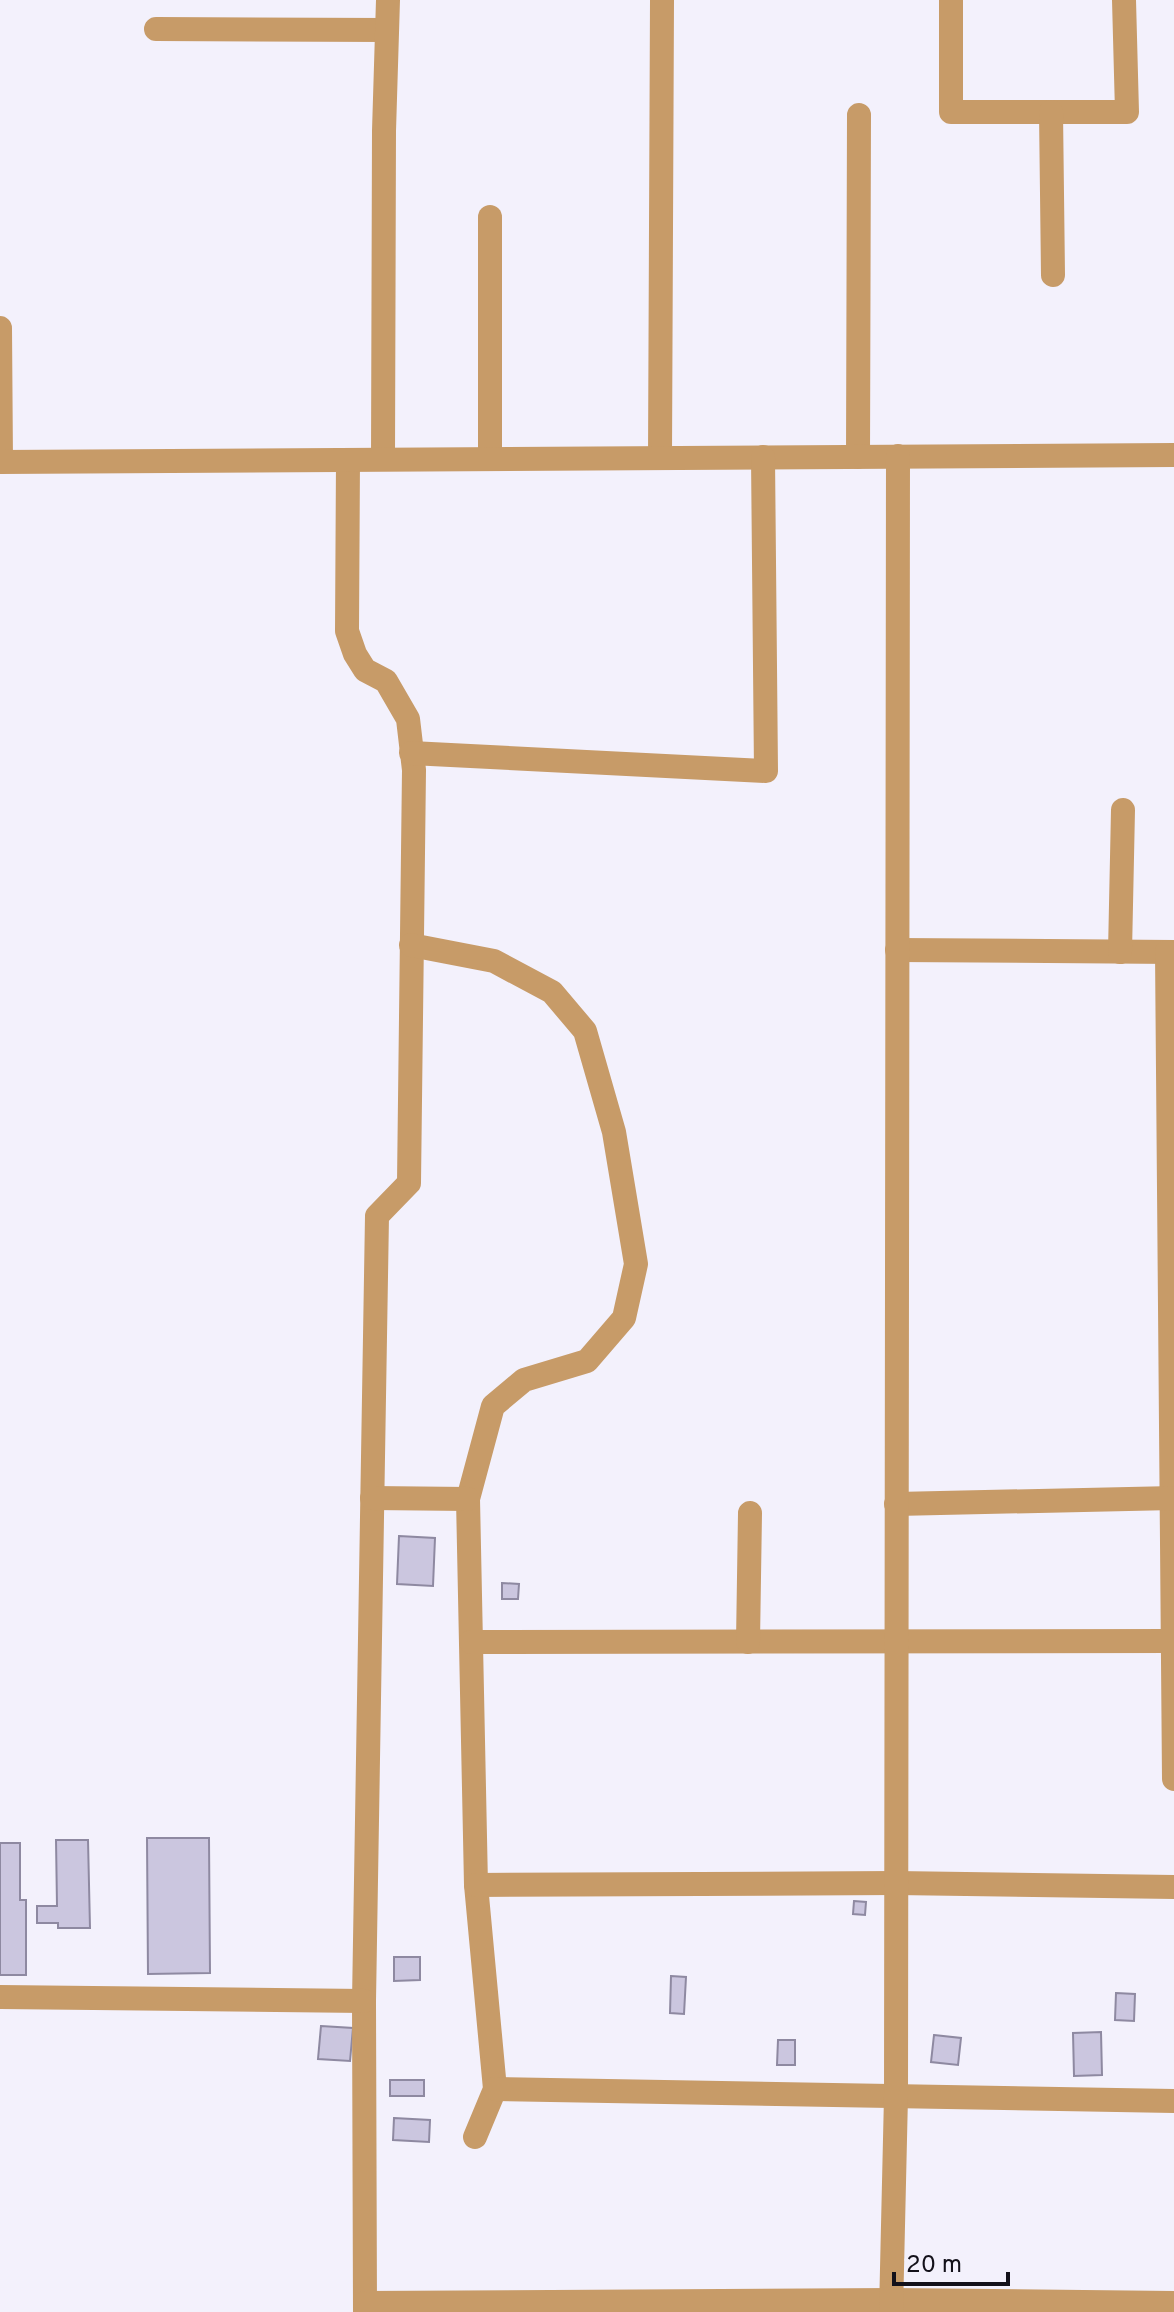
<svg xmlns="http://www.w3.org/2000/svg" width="1174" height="2312" viewBox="0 0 1174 2312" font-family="Overpass,sans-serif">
	<rect width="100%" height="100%" fill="#f3f1fc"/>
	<!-- building -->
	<g fill="#cbc6df" stroke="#8e89a1" stroke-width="2">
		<path d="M399,1536L435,1538L433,1586L397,1584Z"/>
		<path d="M502,1583L519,1584L518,1599H502Z"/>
		<path d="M147,1838H209L210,1973L148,1974Z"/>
		<path d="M56,1840H88L90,1928H58V1923H37V1906H57Z"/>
		<path d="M0,1843H20V1900H26V1975H0Z"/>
		<path d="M854,1901L866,1902L865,1915L853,1914Z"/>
		<path d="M394,1957H420V1980L394,1981Z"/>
		<path d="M671,1976L686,1977L684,2014L670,2013Z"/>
		<path d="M1116,1993L1135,1994L1134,2021L1115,2020Z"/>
		<path d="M321,2026L353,2028L350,2061L318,2059Z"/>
		<path d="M1101,2032L1102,2075L1074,2076L1073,2033Z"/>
		<path d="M934,2035L961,2038L958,2065L931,2062Z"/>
		<path d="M778,2040H795V2065H777Z"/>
		<rect x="390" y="2080" width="34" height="16"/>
		<path d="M394,2118L430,2120L429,2142L393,2140Z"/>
	</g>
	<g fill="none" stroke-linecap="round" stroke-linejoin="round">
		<!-- minor -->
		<g stroke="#c79b68" stroke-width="24">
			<path d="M951,0V112H1127L1124,0"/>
			<path d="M156,29L386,30"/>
			<path d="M1051,112L1053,275"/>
			<path d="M490,217V459"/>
			<path d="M0,328L1,462"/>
			<path d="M858,457L859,115"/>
			<path d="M660,458L662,0"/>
			<path d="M383,459L384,131L388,0"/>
			<path d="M348,460L347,631L355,654L365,670L386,681L408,719L414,770L409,1183L377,1216L364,2001L365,2312"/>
			<path d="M0,462L1174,455"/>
			<path d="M411,753L766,771L763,457"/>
			<path d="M411,945L494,961L552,992L585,1031L614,1132L636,1264L624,1318L587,1361L524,1380L493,1406L468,1499L476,1885L495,2089L475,2137"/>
			<path d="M897,950L1174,952"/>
			<path d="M1120,952L1123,810"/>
			<path d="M1167,952L1174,1779"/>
			<path d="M372,1498L468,1499"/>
			<path d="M896,1504L1174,1498"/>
			<path d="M471,1642L1173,1641"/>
			<path d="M748,1642L750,1513"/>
			<path d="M476,1885L896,1883L1174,1887"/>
			<path d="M0,1997L364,2001"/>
			<path d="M495,2089L1174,2101"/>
			<path d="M365,2303L892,2300L1174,2303"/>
			<path d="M891,2312L896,2096L898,456"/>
		</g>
	</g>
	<!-- scale -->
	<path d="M894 2272v12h114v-12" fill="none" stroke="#13111a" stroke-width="4"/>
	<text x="906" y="2272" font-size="24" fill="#13111a" stroke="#f3f1fc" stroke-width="6" paint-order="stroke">20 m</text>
</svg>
